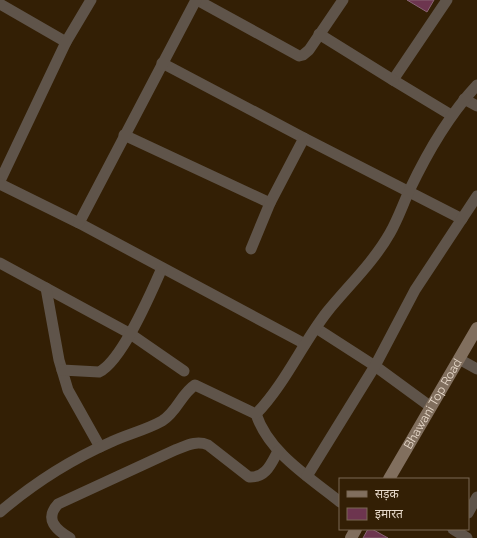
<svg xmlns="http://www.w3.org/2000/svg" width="477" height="538" viewBox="0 0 477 538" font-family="Raleway,'Noto Sans Devanagari',sans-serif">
	<rect width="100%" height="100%" fill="#331f05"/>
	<!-- building -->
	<g fill="#6d354f" stroke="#886573">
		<path d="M407,0H434L427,12Z"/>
		<path d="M368,529H372L388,538H363Z"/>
	</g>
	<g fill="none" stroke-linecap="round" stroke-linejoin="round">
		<!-- street -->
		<g stroke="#5f544a" stroke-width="11">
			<path d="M197,0L299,56L303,55L309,50L343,0"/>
			<path d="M447,0L393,80L451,115"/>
			<path d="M0,4L66,42"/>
			<path d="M319,34L393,80"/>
			<path d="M162,63L304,138L462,219"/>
			<path d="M464,99L477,106"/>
			<path d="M124,135L270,203"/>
			<path d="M0,181L66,42L91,0"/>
			<path d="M0,184L79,223L305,344"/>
			<path d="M79,223L196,0"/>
			<path d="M251,249L270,203L304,138"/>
			<path d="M0,263L129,333L184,371"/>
			<path d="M46,288L59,360L68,390L100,447"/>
			<path d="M316,328L375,366L431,407"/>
			<path d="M459,359L477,369"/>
			<path d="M62,370L99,372C122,361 151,293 162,268"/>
			<path d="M256,414C269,453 309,477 340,502"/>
			<path d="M307,476L375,366L415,290L477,196"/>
			<path d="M0,512C34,483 70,460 111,442C128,434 146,430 162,421C177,412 181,394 195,385L256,414C285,384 302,344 327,312C348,286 373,263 390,233C398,219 403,204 410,189C428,151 448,116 477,85"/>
			<path d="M468,513L477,497"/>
			<path d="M453,529L467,538"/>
			<path d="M70,538C56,530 44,519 58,504L175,450C186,446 196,440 208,445L249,477C266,478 271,464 278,451"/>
		</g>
		<!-- secondary -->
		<g stroke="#816f5e" stroke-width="12">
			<path id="s1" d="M389,479L477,328"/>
			<path d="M351,538L356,529"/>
		</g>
	</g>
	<g text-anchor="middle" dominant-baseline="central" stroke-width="3.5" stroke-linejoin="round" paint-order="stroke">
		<!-- street labels -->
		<g font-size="12" fill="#e7d9ca" stroke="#331f05">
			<text stroke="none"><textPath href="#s1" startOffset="87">Bhawani Top Road</textPath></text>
		</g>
	</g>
	<!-- legend -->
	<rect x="339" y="478" width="130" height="52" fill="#331f05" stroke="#7b6954"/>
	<rect x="347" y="491" width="20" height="6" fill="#816f5e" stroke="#7b6954"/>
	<text x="375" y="498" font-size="12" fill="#e7d9ca">सड़क</text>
	<rect x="347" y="508" width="20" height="12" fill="#6d354f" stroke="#7b6954"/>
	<text x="375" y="518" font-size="12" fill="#e7d9ca">इमारत</text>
</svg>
